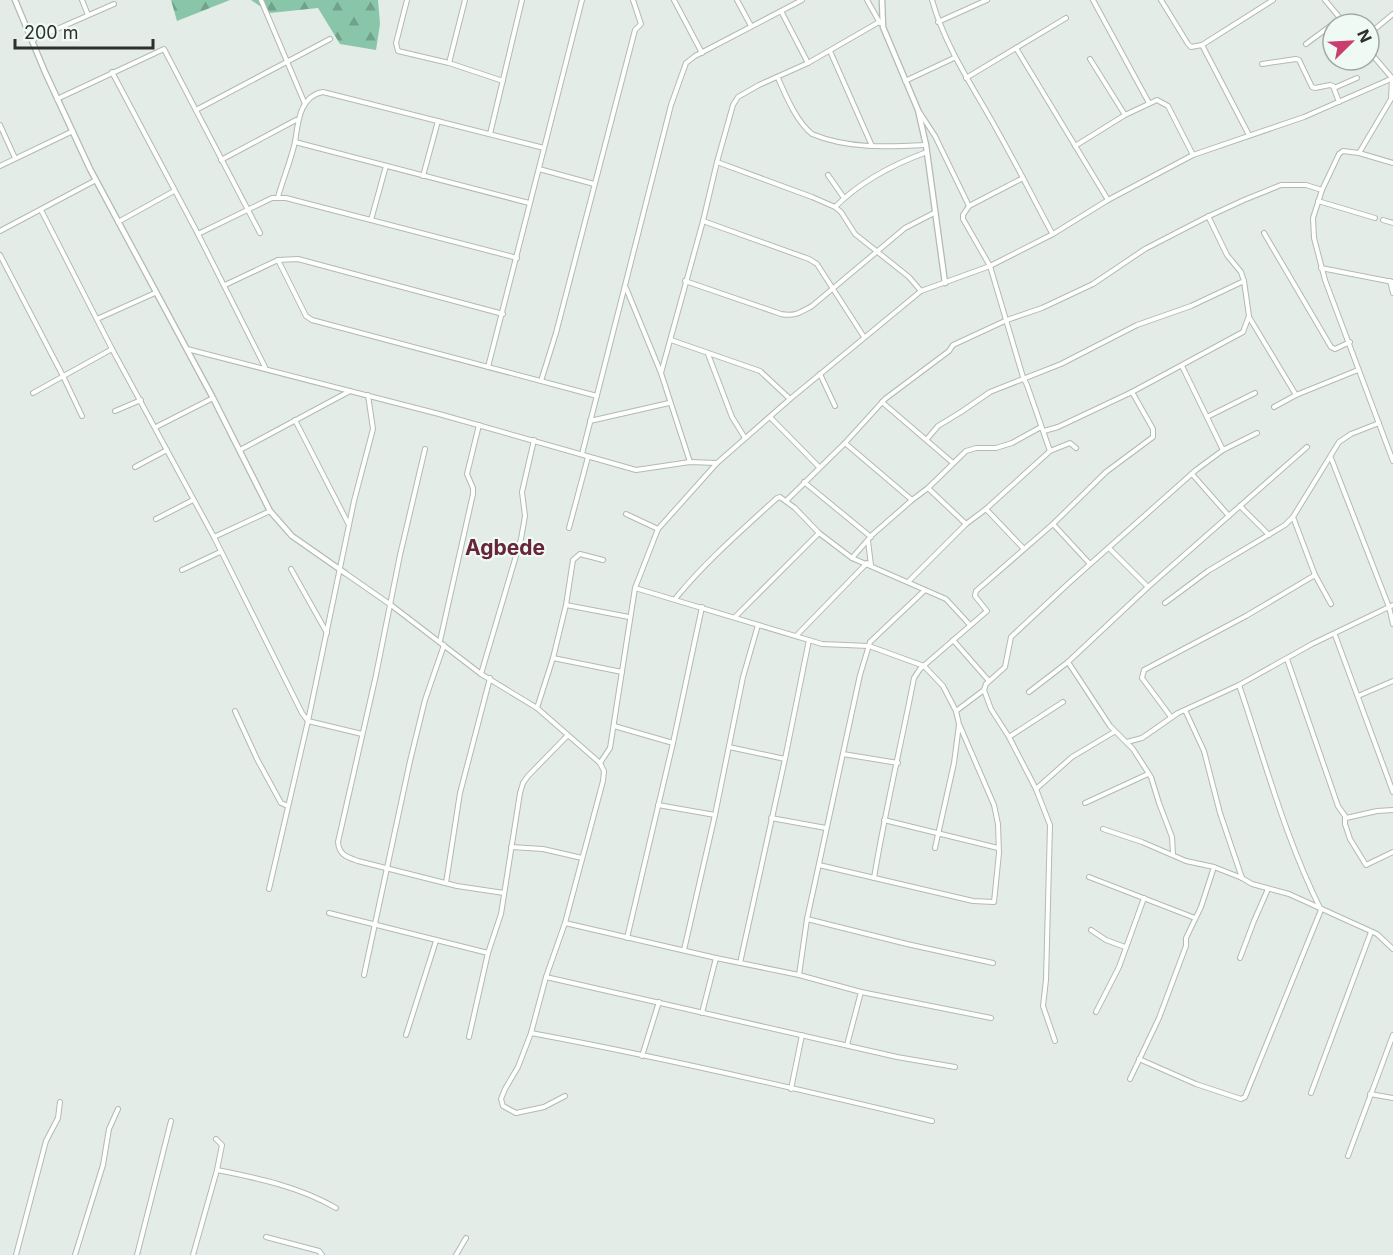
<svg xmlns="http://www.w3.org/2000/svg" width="1393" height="1255" viewBox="0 0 1393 1255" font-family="Inter,sans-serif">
	<defs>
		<pattern id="forest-firs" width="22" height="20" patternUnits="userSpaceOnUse" patternTransform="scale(1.5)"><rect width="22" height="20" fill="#89c6a9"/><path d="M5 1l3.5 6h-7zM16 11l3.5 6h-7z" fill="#70a18a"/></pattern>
	</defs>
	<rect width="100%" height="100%" fill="#e3ece7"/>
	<!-- forest -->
	<g fill="url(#forest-firs)">
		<path d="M171,0H230L177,21Z"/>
		<path d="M251,0H378L380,24L376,50L340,44L318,8L270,13Z"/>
	</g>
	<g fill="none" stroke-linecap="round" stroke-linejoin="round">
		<defs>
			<g id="minor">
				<path d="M82,0L88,15"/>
				<path d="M261,0L305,104"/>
				<path d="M407,0L396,43L398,51L449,63L503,81"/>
				<path d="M674,0L702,53"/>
				<path d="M737,0L751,26"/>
				<path d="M867,0L880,23"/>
				<path d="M932,0C946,49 974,88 998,132C1017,165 1034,200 1052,233"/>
				<path d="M1093,0L1149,103"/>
				<path d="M1161,0L1188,44L1191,47L1202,45L1273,0"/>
				<path d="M1325,0L1345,24"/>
				<path d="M781,11L808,63"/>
				<path d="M879,22L808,63L759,85L738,97L733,105L717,162L812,197L835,207L841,212L855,234L909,277L921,291"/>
				<path d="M938,22L987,0"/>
				<path d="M1369,34L1393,14"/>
				<path d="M32,40L114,4"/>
				<path d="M1306,44L1333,24"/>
				<path d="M1202,45L1249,135"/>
				<path d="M1016,48L1108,200"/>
				<path d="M830,51L872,146"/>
				<path d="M1369,51L1392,78L1391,99L1359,153L1343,151L1339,154L1322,190L1313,218L1314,238L1325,280L1393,461"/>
				<path d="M1090,59L1125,115"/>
				<path d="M449,63L465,0"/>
				<path d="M1262,64L1296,59L1299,60L1312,87L1315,88L1330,85L1333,86L1339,102"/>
				<path d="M112,72L198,234L265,367"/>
				<path d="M778,78C786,96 796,121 812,134C848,149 887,147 926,145"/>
				<path d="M966,78L1066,18"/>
				<path d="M905,81L954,58"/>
				<path d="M1334,88L1357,78"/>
				<path d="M57,99L164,49L260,233"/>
				<path d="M196,110L330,39"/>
				<path d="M918,110L935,136L969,206"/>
				<path d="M0,125L15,158"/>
				<path d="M490,134L522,0"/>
				<path d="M295,142L529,203"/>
				<path d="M1075,146L1125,115L1157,100L1168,106L1193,155"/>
				<path d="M1359,153L1393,163"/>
				<path d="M221,160L296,120"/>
				<path d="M0,166L73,131"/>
				<path d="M539,169L594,184"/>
				<path d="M828,175L844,198"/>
				<path d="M423,176L438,121"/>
				<path d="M1023,178L969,206L963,215V219L990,266L1023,377L1027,385L1050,451"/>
				<path d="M278,197C283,179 291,160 295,142C298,124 299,96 323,92L544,148"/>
				<path d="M1318,201L1375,218"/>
				<path d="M835,207C860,182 894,164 927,152"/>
				<path d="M41,210L112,349L214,537L302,713L308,721L362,734"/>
				<path d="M371,220L386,166"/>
				<path d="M1383,220L1393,223"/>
				<path d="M703,221L809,259L817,264L864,337"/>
				<path d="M118,222L174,191"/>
				<path d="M0,231L96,180"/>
				<path d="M1264,233L1331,347L1335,349L1350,342"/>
				<path d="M198,234L272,198H286L517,258"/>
				<path d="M0,255L63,376L82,416"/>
				<path d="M278,260L306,316L312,320L597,396"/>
				<path d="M1321,268L1393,282"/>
				<path d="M685,281L781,314C795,317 801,312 812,306L905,228L934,213"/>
				<path d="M1390,281L1393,293"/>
				<path d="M225,285L278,260L298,259L503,314"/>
				<path d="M626,288L661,373L690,462"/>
				<path d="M1249,317L1296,395"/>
				<path d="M97,319L155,293"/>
				<path d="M671,340L760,371L790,399"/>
				<path d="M187,349L439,414L636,470L690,462L717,463"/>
				<path d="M708,354L732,417L745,438"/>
				<path d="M1182,366L1223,450"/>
				<path d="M488,367L582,0"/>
				<path d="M661,373L703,221L717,162"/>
				<path d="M820,374L835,406"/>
				<path d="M541,381L556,333L635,30L641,24L633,0"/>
				<path d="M33,393L112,349"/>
				<path d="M882,402L953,463"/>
				<path d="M1274,407L1296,395L1358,370"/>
				<path d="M115,411L141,400"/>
				<path d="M770,417L819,467"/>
				<path d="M1207,417L1255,393"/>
				<path d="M295,420L349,525"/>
				<path d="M590,421L669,403"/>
				<path d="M156,427L213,398"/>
				<path d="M1044,431L1058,427L1132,392L1243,332L1249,316L1244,281"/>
				<path d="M927,439L938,426L961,412L990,392L1061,364L1137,325L1191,306L1244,281L1241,272L1227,255L1208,216"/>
				<path d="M845,443L912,500"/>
				<path d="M425,449L400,555L376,675L338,842C339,855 347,857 358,861L457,886L504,893"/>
				<path d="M240,450L350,391"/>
				<path d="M582,454L671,105L686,63L695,56L802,0"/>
				<path d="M1331,458L1389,607L1393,624"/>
				<path d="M135,467L167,450"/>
				<path d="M1192,474L1229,516"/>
				<path d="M804,482L871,537"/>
				<path d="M928,488L966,524"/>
				<path d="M786,501L845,443L885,399L949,351L953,345L1007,320L1042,308L1093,284L1145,249L1205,218L1244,200L1281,185H1306L1322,190"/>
				<path d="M1240,506L1269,535"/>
				<path d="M986,509L1023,548"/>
				<path d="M626,514L658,529"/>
				<path d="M1293,517L1315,575L1331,604"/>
				<path d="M156,519L193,500"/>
				<path d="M1053,524L1090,564"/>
				<path d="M569,528L588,457"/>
				<path d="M819,533L852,558L946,599L970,625"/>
				<path d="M214,537L270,511"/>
				<path d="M868,541L871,565"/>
				<path d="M1109,548L1148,587"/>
				<path d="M852,558L872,535L912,500L928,488L966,451L976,448H996L1012,443L1041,427"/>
				<path d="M291,569L327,633"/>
				<path d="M182,570L220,552"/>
				<path d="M345,573L391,605L481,674L537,708L600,763L604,771L603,781L565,923L546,977L531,1033L518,1067L505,1089L501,1099L503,1106L516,1113L544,1107L565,1096"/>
				<path d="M908,582L966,524L986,509L1050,451L1070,443L1076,448"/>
				<path d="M635,588L822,644L869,646L924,666L943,686L956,711L959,724L994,805L998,824L999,853L994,902L973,901L819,865"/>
				<path d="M675,599C705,562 742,530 777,498L780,497L795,508L819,533L735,617"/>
				<path d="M1165,603L1208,571L1285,525L1293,517L1339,442L1351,434L1379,423"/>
				<path d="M566,605L629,617"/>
				<path d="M797,635L867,563"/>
				<path d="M1335,635L1393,792"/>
				<path d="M953,640L989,681"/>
				<path d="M440,641L473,494V488L467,474L479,425"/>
				<path d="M553,658L622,672"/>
				<path d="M1287,659L1338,806L1345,816V824L1350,839L1366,865L1393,852"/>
				<path d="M1068,662L1110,726L1133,749L1151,777L1159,803L1172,837L1173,854"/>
				<path d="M481,674L521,539L525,516L522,492L534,440"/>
				<path d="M984,690L991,709L1009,737L1036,789L1050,825L1046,980L1043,1006L1055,1041"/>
				<path d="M1029,692L1068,662L1148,587L1307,447"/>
				<path d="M1358,696L1393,681"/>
				<path d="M537,708L553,658L566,605L573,560L580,554L603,560"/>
				<path d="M1185,710L1204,751L1220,813L1242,878"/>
				<path d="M235,711L257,759L281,803L288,806"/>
				<path d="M956,711L984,690L986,684L1005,667L1011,637L1070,582L1196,470L1223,450L1257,433"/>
				<path d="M1171,717L1142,678L1144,670L1246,616L1315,575"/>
				<path d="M614,726L673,743"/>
				<path d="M1009,737L1063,702"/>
				<path d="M1127,742L1142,738L1178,713L1239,685L1312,644L1393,605"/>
				<path d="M729,747L785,759L809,640"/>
				<path d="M843,754L898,763"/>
				<path d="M600,763L610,748L635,588L658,529L717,463L790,399L921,291L990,266L1053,234L1108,200L1193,155L1304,117L1393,78"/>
				<path d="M1036,789L1072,757L1114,732"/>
				<path d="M1085,803L1148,774"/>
				<path d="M658,805L715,815"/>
				<path d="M771,818L826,828"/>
				<path d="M1346,818L1377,811L1393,810"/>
				<path d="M884,820L998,848"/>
				<path d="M1103,829L1142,842L1186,861L1214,867L1242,878L1252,884L1289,894L1377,934L1393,949"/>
				<path d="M511,847L543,849L582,858"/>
				<path d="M935,848L954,763L959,725"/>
				<path d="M1089,877L1195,918"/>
				<path d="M874,878C885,811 901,745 914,678L920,669L987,611L975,596L976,591L1053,524L1106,472L1153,437V429L1132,392"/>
				<path d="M446,883L460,793L490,678"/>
				<path d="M269,889L308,721L354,501L373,429L368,395"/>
				<path d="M329,913L488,953"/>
				<path d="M807,919L860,675L870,642L925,590"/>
				<path d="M565,923L716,958L799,975L861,992L991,1018"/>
				<path d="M1091,930L1106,940L1125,947"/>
				<path d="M627,938L673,743L702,607"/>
				<path d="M684,950L715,815L743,677L758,625"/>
				<path d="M1240,958L1254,921L1268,889"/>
				<path d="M740,963L785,759"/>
				<path d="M364,975L410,761L425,700L444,645"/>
				<path d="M799,975L807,919L907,944L993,963"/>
				<path d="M546,977L897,1057L955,1067"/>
				<path d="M1096,1012L1119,967L1144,898"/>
				<path d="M702,1013L716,958"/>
				<path d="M531,1033C666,1058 799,1089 932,1121"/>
				<path d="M406,1035L436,941"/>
				<path d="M469,1037L488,953L501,914L520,793L523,783L528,776L567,736"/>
				<path d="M847,1045L861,992"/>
				<path d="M642,1056L659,1002"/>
				<path d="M1139,1059L1196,1084L1241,1099L1245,1097L1321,910C1285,838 1265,761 1239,685"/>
				<path d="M1130,1079L1159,1018L1186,946V938L1201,907L1214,867"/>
				<path d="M791,1089L802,1035"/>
				<path d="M1311,1093L1371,932"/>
				<path d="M1370,1094L1393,1098"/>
				<path d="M1348,1156L1393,1035"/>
				<path d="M217,1170C258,1178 300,1187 336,1208"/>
				<path d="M266,1237L319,1251L322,1255"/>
				<path d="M16,1255L46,1141L58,1118L60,1102"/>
				<path d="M75,1255L103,1165L109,1129L118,1109"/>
				<path d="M137,1255L171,1121"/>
				<path d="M193,1255L217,1170L222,1145L216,1139"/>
				<path d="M456,1255L466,1238"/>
			</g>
			<g id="tertiary">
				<path d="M15,0L45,72L90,169L213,398L270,511L292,536L345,573"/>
				<path d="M882,0L883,27L918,110L926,145L945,283"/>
			</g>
		</defs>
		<!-- minor casing -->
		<use href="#minor" stroke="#b1bab5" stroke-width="6"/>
		<!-- tertiary casing -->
		<use href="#tertiary" stroke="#b1bab5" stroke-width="7"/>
		<!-- minor -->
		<use href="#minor" stroke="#fff" stroke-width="4"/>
		<!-- tertiary -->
		<use href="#tertiary" stroke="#fff" stroke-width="4.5"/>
	</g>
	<g text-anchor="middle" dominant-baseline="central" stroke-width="4.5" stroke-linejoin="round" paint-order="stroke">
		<!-- quarter labels -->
		<g font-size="21" font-weight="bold" fill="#68243a" stroke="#f0faf5">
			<text x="505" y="547">Agbede</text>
		</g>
	</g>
	<!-- north arrow -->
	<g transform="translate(1351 42) rotate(66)"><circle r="28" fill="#f0faf5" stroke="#a2a9a5" stroke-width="1.5"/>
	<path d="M0-4.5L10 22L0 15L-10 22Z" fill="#ca3d6f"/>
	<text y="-9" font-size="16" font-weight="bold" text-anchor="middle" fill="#2d302e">N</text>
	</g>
	<!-- scale -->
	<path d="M15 39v9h138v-9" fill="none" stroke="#2d302e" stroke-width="3"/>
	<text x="24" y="39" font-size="18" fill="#2d302e" stroke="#f0faf5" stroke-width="4.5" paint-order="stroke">200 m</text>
</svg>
